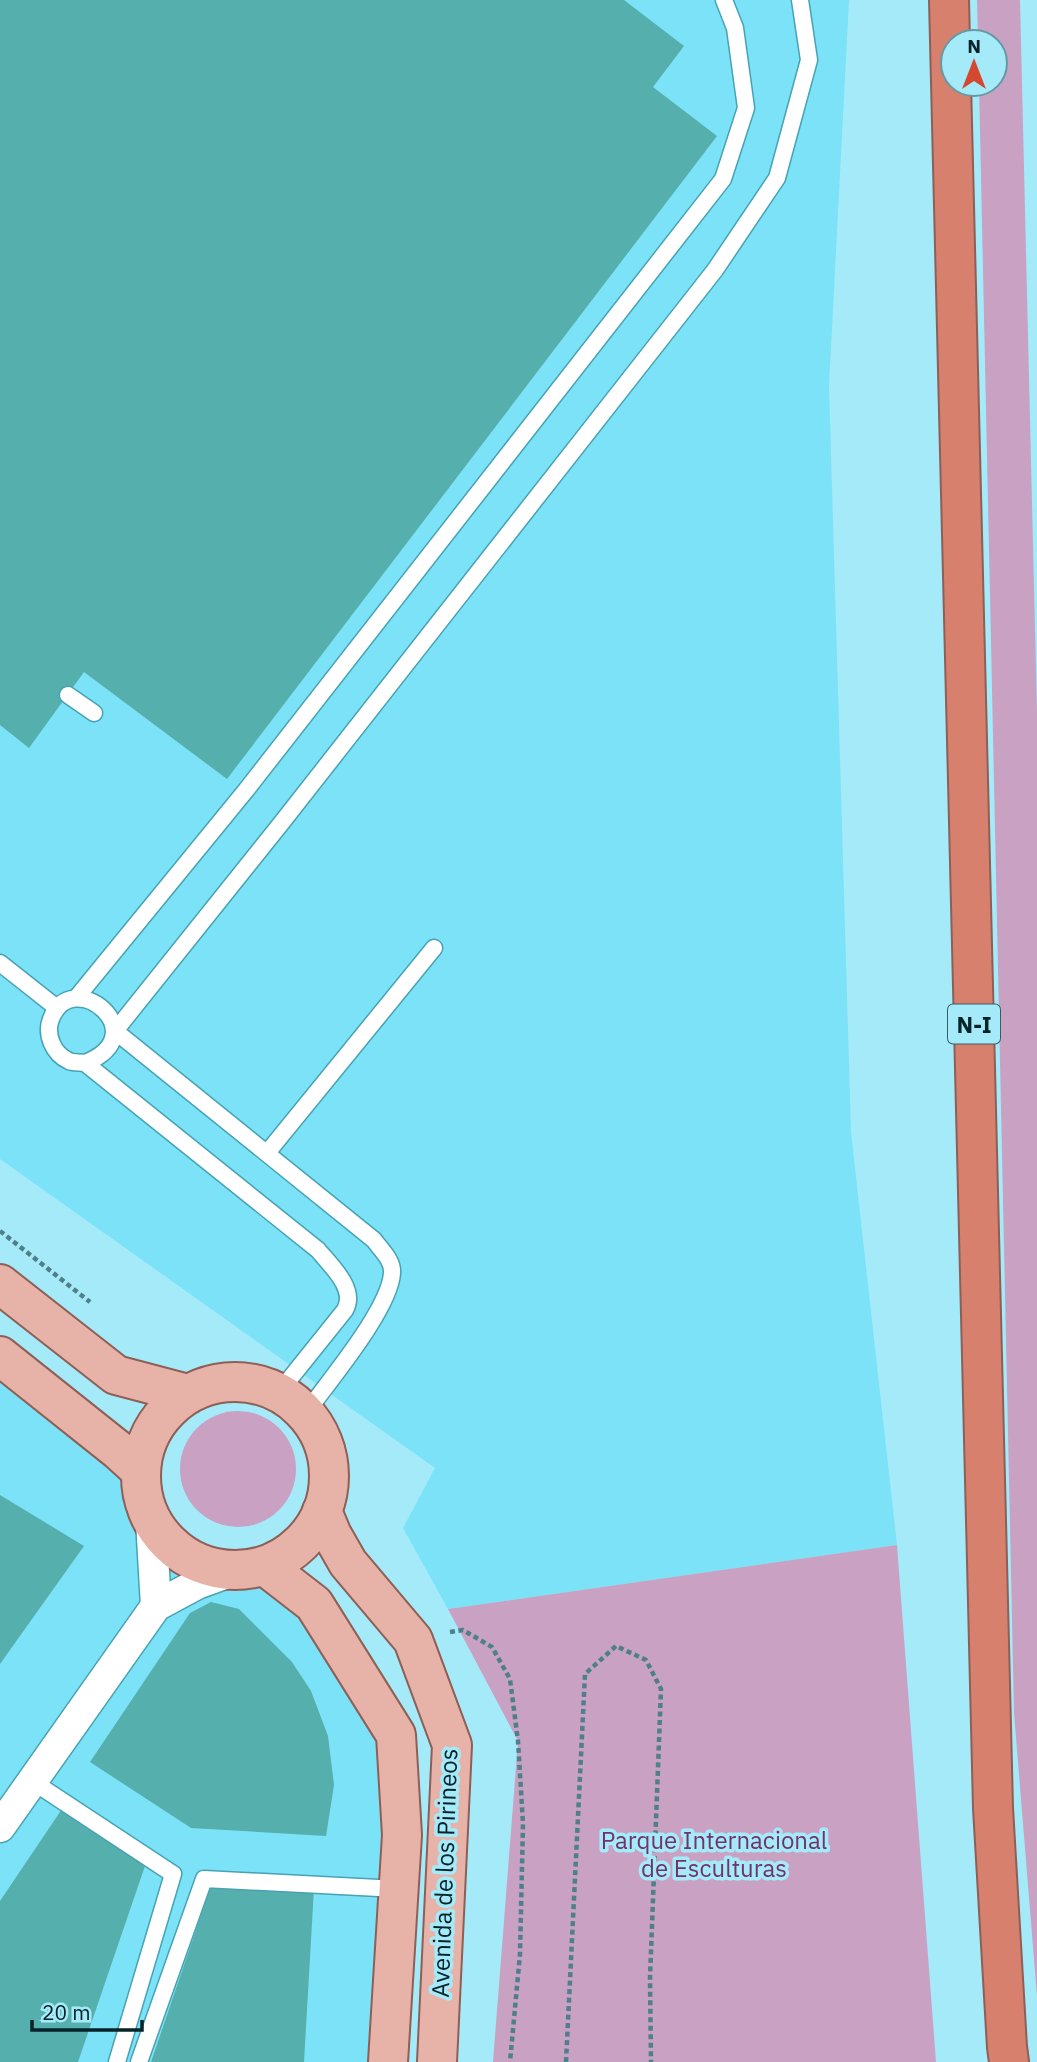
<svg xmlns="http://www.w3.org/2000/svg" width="1037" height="2062" viewBox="0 0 1037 2062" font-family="'IBM Plex Sans',sans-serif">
	<rect width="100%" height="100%" fill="#a5eaf9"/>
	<!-- built -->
	<g fill="#7ce2f7">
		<path d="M0,0H849L829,386L851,1132L897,1545L448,1609L403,1528L435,1468L0,1159Z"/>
		<path d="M0,1359L140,1470L151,1521L191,1560L233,1571L314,1604L396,1735L388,2062H0Z"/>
	</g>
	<!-- green -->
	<g fill="#c9a1c2">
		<path d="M977,0H1020L1037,713V1996L1014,1713L979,84H995V42H978Z"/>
		<circle cx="238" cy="1469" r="58"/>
		<path d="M897,1545L936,2062H493L518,1741L448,1609Z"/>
	</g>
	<!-- building -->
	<g fill="#55afac">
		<path d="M0,0H624L684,46L653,87L717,136L227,779L84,672L29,748L0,725Z"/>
		<path d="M0,1495L84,1546L0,1664Z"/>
		<path d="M211,1602L239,1609L292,1662L311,1691L328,1736L334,1785L326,1836L191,1828L90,1762L190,1613Z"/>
		<path d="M62,1809L147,1860L78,2062H0V1901Z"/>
		<path d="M212,1883L314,1888L304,2062H151Z"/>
	</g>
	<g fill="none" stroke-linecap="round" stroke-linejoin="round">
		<defs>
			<g id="service">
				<path d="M68,695L94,713"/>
				<path d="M0,963L57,1008"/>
				<path d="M77,997L247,789L723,179L746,108L735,28L724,0"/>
				<path d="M85,1063C158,1034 72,964 51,1019C45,1034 53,1054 69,1061C73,1063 80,1062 85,1063L318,1250C331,1266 357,1289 345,1310L280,1391"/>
				<path d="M267,1153L434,948"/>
				<path d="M306,1413C328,1382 390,1309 392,1273C393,1260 381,1250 374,1240L115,1031L283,821L715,270L777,178L809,60L800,0"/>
				<path d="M32,1781L173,1874L117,2062"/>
				<path d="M139,2062L204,1879L398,1889"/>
			</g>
			<g id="minor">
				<path d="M151,1521L156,1606"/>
				<path d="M0,1827L156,1606L197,1584L233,1571"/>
			</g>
			<g id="primary">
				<path d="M0,1284L116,1375L188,1394"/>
				<path d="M0,1356L118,1450L140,1470"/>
				<circle cx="235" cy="1476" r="94"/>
				<path d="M322,1511L332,1535L348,1563L413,1640L452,1745L437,2062"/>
				<path d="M265,1566L314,1604L396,1735L402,1835L388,2062"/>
			</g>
			<path id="motorway" d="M949,0L993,1808L1007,2047L1009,2062"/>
		</defs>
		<!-- service casing -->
		<use href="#service" stroke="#47a3b4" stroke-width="19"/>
		<!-- minor casing -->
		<use href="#minor" stroke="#47a3b4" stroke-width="33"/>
		<!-- primary casing -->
		<use href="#primary" stroke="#8e5f56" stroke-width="42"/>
		<!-- motorway casing -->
		<use href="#motorway" stroke="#8e5f56" stroke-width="42"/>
		<!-- path -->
		<g stroke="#4f7f89" stroke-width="4.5" stroke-dasharray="5 3.5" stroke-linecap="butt">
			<path d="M0,1231L90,1302"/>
			<path d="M450,1632L463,1630L492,1647L510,1679L518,1741L523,1824L520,1954L510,2062"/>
			<path d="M566,2062L585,1674L616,1646L646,1660L661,1689L650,1978L651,2062"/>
		</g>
		<!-- service -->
		<use href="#service" stroke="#fff" stroke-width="16"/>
		<!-- minor -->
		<use href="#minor" stroke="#fff" stroke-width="30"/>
		<!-- primary -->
		<use href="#primary" stroke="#e7b3a8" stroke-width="38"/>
		<!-- motorway -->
		<use href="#motorway" stroke="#d7806e" stroke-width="38"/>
	</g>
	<g text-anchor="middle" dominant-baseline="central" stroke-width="7" stroke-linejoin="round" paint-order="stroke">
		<!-- shield labels -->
		<rect fill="#a5eaf9" stroke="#355f67" stroke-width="2" x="948" y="1004.5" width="52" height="39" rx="5"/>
		<g font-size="23" font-weight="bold" fill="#052328">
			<text x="974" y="1024">N-I</text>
		</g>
		<!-- park labels -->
		<g font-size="24" fill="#72326a" stroke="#a5eaf9">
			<text x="714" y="1840">Parque Internacional<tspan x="714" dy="28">de Esculturas</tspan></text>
		</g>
		<!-- street labels -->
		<g font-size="24" fill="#052328" stroke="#a5eaf9">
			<text transform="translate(444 1873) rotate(-88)">Avenida de los Pirineos</text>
		</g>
	</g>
	<!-- north arrow -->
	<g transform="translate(974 63)"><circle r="33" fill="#a5eaf9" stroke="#659aa5" stroke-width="2"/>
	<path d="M0-5L12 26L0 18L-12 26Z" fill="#d4482f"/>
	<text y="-10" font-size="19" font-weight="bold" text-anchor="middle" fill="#052328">N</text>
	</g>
	<!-- scale -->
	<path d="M32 2020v10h110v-10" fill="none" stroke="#052328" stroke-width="3.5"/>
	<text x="42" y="2020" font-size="21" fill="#052328" stroke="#a5eaf9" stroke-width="5" paint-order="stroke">20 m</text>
</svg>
